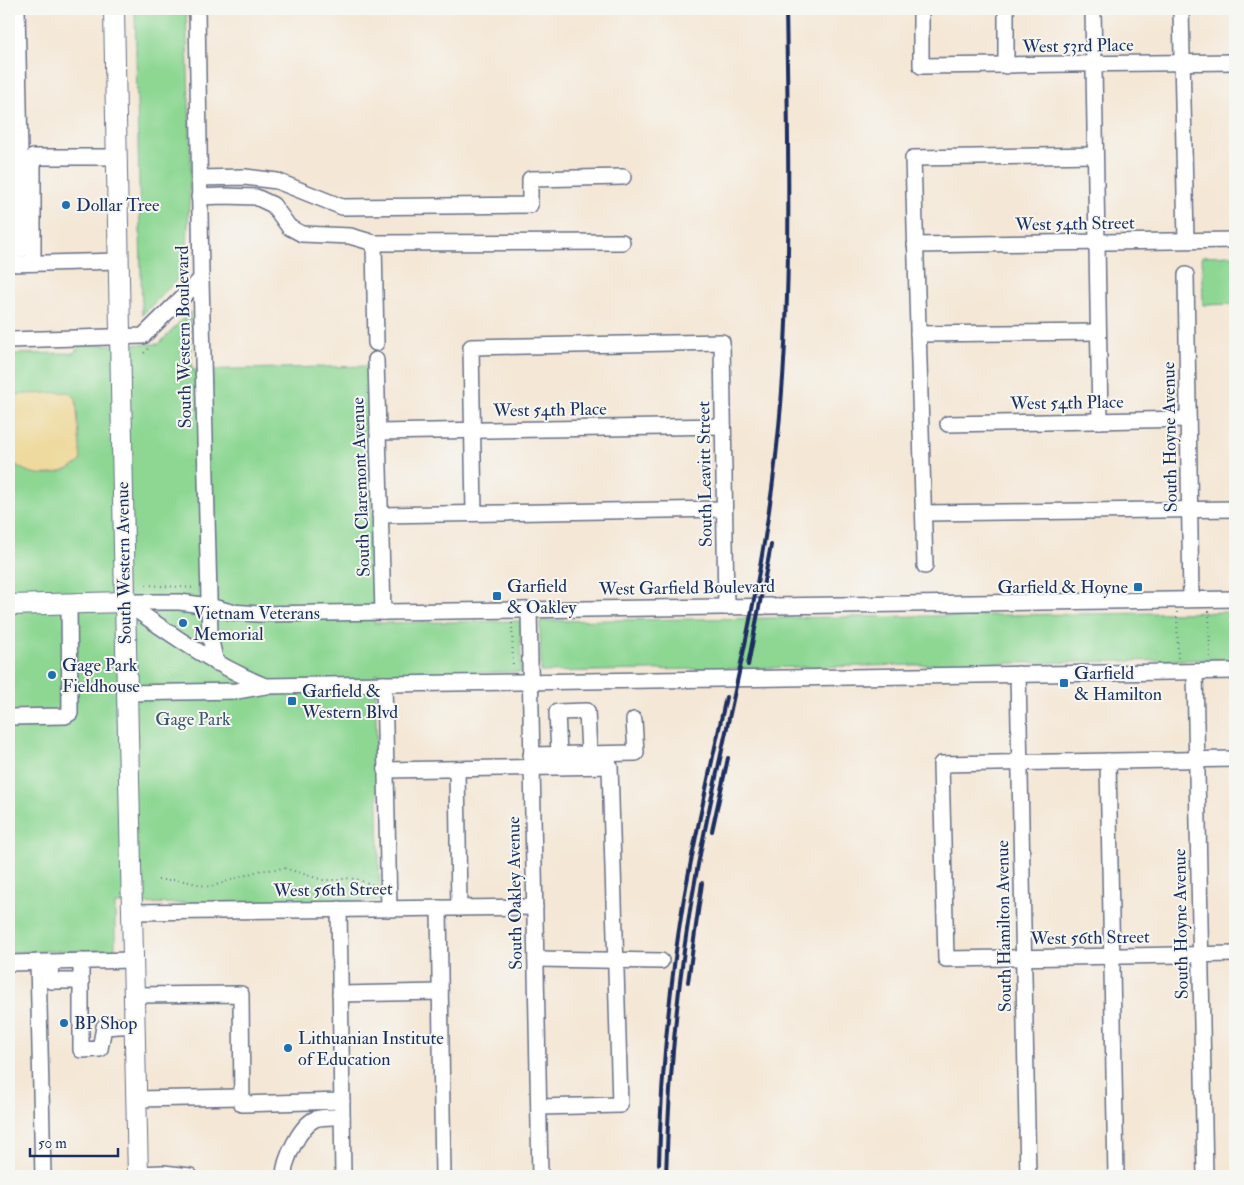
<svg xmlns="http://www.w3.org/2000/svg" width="1244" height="1185" viewBox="0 0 1244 1185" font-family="'IM FELL Double Pica',serif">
	<rect width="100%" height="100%" fill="#f6f6f2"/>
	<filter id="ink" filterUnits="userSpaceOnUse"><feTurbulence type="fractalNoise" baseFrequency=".02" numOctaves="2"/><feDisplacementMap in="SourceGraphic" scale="10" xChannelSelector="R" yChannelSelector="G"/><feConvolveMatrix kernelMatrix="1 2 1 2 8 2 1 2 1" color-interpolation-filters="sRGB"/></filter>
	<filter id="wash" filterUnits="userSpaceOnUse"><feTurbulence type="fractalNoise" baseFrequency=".0096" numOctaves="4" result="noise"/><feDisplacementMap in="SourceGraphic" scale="20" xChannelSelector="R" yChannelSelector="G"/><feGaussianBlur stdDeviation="1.12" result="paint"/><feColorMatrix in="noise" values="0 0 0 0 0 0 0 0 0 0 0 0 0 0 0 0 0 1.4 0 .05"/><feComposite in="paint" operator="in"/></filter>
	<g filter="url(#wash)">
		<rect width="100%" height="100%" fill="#f4e7d5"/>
		<!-- green -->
		<g fill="#8dd793" stroke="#548378">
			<path d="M135,9H186L191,162L186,271L142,315Z"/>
			<path d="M1235,255V304L1203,305L1202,256Z"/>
			<path d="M190,311L192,370L369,366L374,623L520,621L521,672L375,674L380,901L115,904V950L9,952V354L74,353L80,345L159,344Z"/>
			<path d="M1235,612V659L541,672L540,621Z"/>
		</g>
		<!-- sand -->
		<path fill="#eeda9e" stroke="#84847e" d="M68,392L76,398L81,461C61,478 26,481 9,457V397L11,395Z"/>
	</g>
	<g filter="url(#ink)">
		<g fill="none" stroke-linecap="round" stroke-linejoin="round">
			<defs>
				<g id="minor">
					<path d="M197,9L201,279L210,637L216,663"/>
					<path d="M921,9V66L1235,62"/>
					<path d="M1006,9V66"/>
					<path d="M1093,9L1100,421"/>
					<path d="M1181,9L1186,240"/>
					<path d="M199,178L245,177L277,181L342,207L530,205V179L623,177"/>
					<path d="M199,197L224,196L256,197L273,205L289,227L302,234L350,236L374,243L622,242"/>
					<path d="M374,243L376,343"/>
					<path d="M915,245L1235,240"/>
					<path d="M9,250L22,249L17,9"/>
					<path d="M33,263V157H117"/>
					<path d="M9,264L119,261"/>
					<path d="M1186,275L1191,599"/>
					<path d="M918,334L1098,332"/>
					<path d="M9,340L143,336L201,279"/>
					<path d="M376,360L383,612"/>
					<path d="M948,424L1188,419"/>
					<path d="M378,432L723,426"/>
					<path d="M474,513L471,347L722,342L726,607"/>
					<path d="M924,513L1235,509"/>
					<path d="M380,515L724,509"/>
					<path d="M925,566L913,158L1095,155"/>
					<path d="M125,602H180L209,606L231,612L259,614L1235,599"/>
					<path d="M125,602C169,633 214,665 265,686"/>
					<path d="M529,610L540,1176"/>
					<path d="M1195,672L1205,1176"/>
					<path d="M1018,674L1028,1176"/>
					<path d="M384,684L389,909"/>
					<path d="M127,693L237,691L265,686L1235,671"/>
					<path d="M9,717L65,716L70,713L69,604"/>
					<path d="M559,754L557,712L587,711L589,753"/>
					<path d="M531,755L636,753L634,720"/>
					<path d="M1235,759L941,764L946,959L1235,954"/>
					<path d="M1108,761L1116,1176"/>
					<path d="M457,769L459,908"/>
					<path d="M386,770L610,766L620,1105L539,1107"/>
					<path d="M439,908L443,1176"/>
					<path d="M339,909L343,1176"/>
					<path d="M132,912L535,907"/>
					<path d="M536,959L661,961"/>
					<path d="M81,961V1050L100,1049L104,1027L134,1025"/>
					<path d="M38,962L43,1176"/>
					<path d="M50,962L51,981H81"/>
					<path d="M9,963L132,960"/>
					<path d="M340,994L440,992"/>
					<path d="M133,995L241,994L242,1104L342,1101"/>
					<path d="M136,1099L242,1097"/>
					<path d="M138,1174L163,1173L190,1176"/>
					<path d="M284,1176C284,1160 300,1126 315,1119C323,1116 334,1117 342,1117"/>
				</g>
				<g id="major">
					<path d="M114,9L125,602L138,1176"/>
					<path d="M9,605L125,602"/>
				</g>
			</defs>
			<!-- minor casing -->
			<use href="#minor" stroke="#676f88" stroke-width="18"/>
			<!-- major casing -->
			<use href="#major" stroke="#676f88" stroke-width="22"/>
			<!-- path -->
			<g stroke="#676f88" stroke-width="2" stroke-dasharray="1 4" stroke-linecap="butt">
				<path d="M144,353L148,349"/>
				<path d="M146,585L196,588"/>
				<path d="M1209,611L1210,659"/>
				<path d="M1177,612L1178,660"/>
				<path d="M512,623L513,668"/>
				<path d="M158,880H180L210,887L258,871L284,868L323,880H339L346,878L356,879L376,886"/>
			</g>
			<!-- minor -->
			<use href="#minor" stroke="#fff" stroke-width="15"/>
			<!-- major -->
			<use href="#major" stroke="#fff" stroke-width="20"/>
			<!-- rail -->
			<g stroke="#1b2f5e" stroke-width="4">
				<path d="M748,665L771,545"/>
				<path d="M712,831L728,758"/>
				<path d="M688,982L702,883"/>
				<path d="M659,1164C661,1077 669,990 683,904C695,835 711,766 726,697"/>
				<path d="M666,1176C669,1074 678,971 697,870C719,752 751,636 768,517C794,347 789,180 786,9"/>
			</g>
		</g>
	</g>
	<!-- markers -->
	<g fill="#1f6fb2" stroke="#f6f6f2" stroke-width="2">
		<circle cx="66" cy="205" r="5"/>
		<rect x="1133" y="582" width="10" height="10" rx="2.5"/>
		<rect x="492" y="591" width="10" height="10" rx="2.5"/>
		<circle cx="183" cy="623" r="5"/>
		<circle cx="52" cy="675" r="5"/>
		<rect x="1059" y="678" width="10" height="10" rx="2.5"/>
		<rect x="287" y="696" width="10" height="10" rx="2.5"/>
		<circle cx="64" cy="1023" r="5"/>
		<circle cx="288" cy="1048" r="5"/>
	</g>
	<g text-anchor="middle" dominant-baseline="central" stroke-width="4" stroke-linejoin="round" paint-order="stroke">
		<!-- street labels -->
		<g font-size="18" fill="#1b2f5e" stroke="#f6f6f2">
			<text transform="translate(1078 46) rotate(-1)">West 53rd Place</text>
			<text transform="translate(1075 224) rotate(-1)">West 54th Street</text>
			<text transform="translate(184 337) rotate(-91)">South Western Boulevard</text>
			<text transform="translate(1067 403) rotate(-1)">West 54th Place</text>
			<text transform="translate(550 410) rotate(-1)">West 54th Place</text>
			<text transform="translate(1170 437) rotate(-91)">South Hoyne Avenue</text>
			<text transform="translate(705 474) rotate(-91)">South Leavitt Street</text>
			<text transform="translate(361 487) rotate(-92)">South Claremont Avenue</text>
			<text transform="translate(124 563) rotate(-91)">South Western Avenue</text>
			<text transform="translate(687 588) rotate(-1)">West Garfield Boulevard</text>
			<text transform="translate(333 890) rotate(-1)">West 56th Street</text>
			<text transform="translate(515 893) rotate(-91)">South Oakley Avenue</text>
			<text transform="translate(1181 924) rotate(-91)">South Hoyne Avenue</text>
			<text transform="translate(1004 926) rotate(-91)">South Hamilton Avenue</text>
			<text transform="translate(1090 938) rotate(-1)">West 56th Street</text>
		</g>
		<!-- poi labels -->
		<g font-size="18" fill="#1b2f5e" stroke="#f6f6f2" text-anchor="start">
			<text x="76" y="205">Dollar Tree</text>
			<text x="507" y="586">Garfield<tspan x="507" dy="21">&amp; Oakley</tspan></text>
			<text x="1128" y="587" text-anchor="end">Garfield &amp; Hoyne</text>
			<text x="193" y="613">Vietnam Veterans<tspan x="193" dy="21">Memorial</tspan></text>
			<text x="62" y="665">Gage Park<tspan x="62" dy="21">Fieldhouse</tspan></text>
			<text x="1074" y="673">Garfield<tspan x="1074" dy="21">&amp; Hamilton</tspan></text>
			<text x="302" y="691">Garfield &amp;<tspan x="302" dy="21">Western Blvd</tspan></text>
			<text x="74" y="1023">BP Shop</text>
			<text x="298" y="1038">Lithuanian Institute<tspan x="298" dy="21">of Education</tspan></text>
		</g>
		<!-- park labels -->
		<g font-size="18" fill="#38596b" stroke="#f6f6f2">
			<text x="193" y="719">Gage Park</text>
		</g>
	</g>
	<!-- margin -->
	<rect width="1244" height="1185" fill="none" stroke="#f6f6f2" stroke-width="30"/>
	<!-- scale -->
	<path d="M30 1148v8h88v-8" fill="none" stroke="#1b2f5e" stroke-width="2.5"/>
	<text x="38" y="1148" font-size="15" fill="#1b2f5e" stroke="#f6f6f2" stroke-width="4" paint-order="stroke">50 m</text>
</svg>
